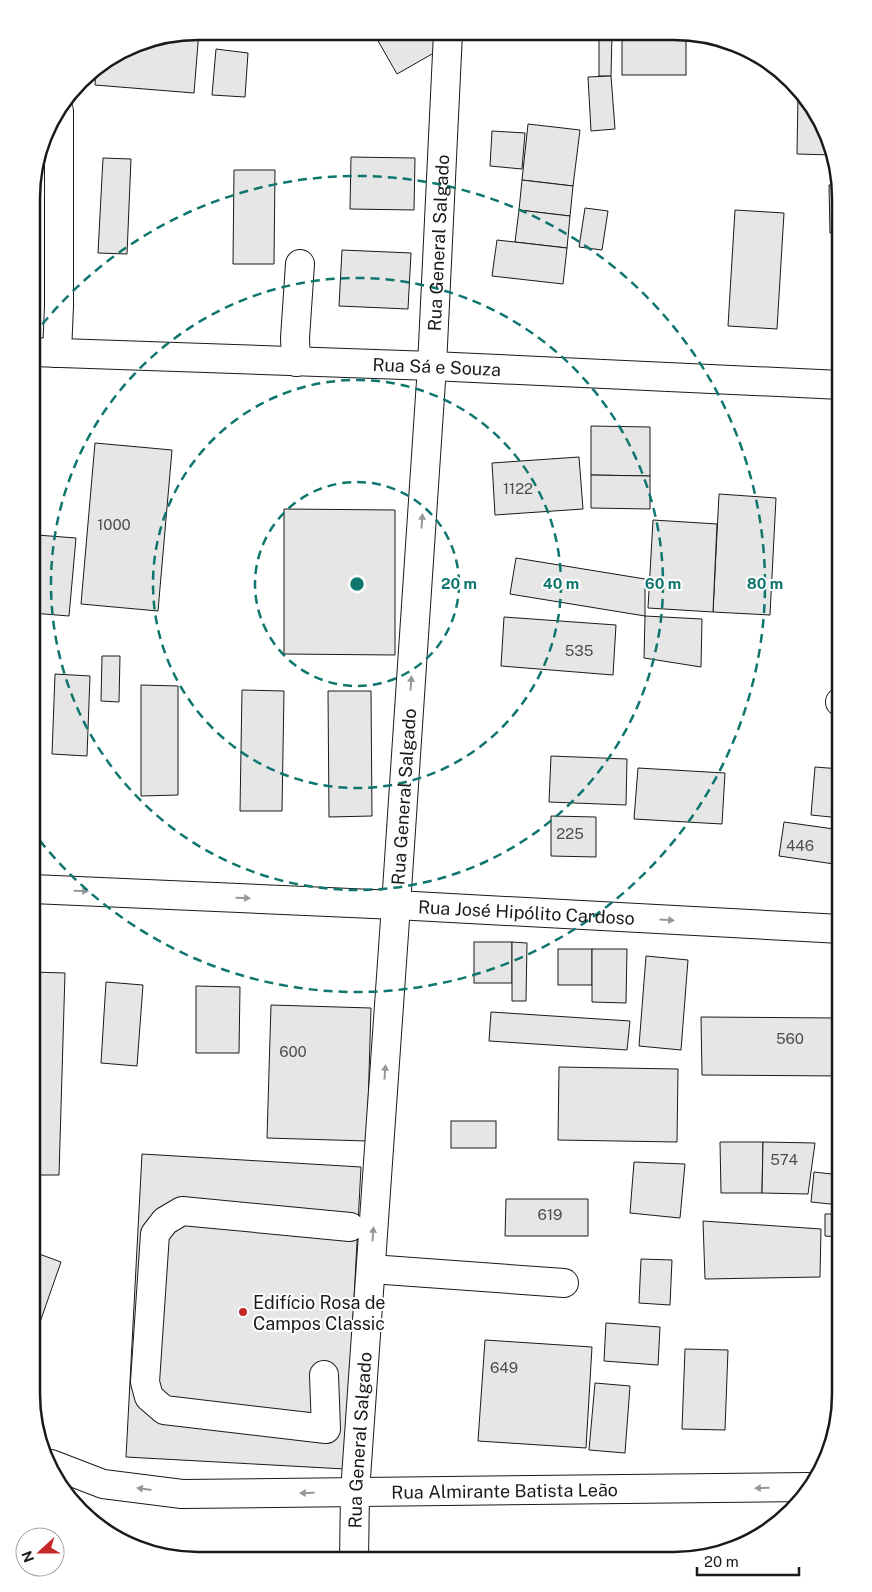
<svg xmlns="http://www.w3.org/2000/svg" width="872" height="1592" viewBox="0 0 872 1592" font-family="'Public Sans',sans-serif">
	<rect width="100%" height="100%" fill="#fff"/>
	<!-- building -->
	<g fill="#e6e6e6" stroke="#1a1a1a">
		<path d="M199,31L194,93L95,85L96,68L135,44Z"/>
		<path d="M373,32L439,33L446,46L397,74Z"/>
		<path d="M599,34H612L611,76H599Z"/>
		<rect x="622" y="34" width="64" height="41"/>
		<path d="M216,49L248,53L245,97L212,95Z"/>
		<path d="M611,76L615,129L591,131L588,77Z"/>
		<path d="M798,94L832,144L833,155L797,154Z"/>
		<path d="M528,124L580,130L573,186L522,180Z"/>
		<path d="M492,131L525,133L522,169L490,166Z"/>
		<path d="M351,157L415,158L414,210L350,209Z"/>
		<path d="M103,158L131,159L127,254L98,253Z"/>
		<path d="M234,170H275L274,264H233Z"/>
		<path d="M522,180L573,186L570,216L519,210Z"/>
		<path d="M829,185H838L841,198V233H830Z"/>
		<path d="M585,208L608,211L602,250L579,247Z"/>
		<path d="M519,210L570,216L567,248L515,242Z"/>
		<path d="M735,210L784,213L777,329L728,326Z"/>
		<path d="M497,240L567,248L563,284L492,276Z"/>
		<path d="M342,250L411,253L408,309L339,306Z"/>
		<path d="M591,426L650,427V476L591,475Z"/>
		<path d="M95,443L172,450L158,611L81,604Z"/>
		<path d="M579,457L583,509L495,515L492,463Z"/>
		<path d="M591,475L650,476V509L591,508Z"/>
		<path d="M719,494L776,498L770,615L713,612Z"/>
		<path d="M284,509L395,510V655L284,654Z"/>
		<path d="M653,520L717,524L713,612L648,608Z"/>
		<path d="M37,535L76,538L69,616L32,613Z"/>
		<path d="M516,558L645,579V616L510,594Z"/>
		<path d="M645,616L702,619L701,667L644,658Z"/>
		<path d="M504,617L616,625L613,675L501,666Z"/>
		<path d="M102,656H120L119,702L101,701Z"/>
		<path d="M55,674L90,676L87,756L52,754Z"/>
		<path d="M141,685L178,686V795L141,796Z"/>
		<path d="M242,690L284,691L282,811H240Z"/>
		<path d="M328,691H371L372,816L329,817Z"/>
		<path d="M551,756L627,759L626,805L549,802Z"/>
		<path d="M815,767L841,769V818L811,815Z"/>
		<path d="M638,768L725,773L722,824L634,819Z"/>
		<path d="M551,816L596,817V857L551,856Z"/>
		<path d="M784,822L841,830V865L779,856Z"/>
		<rect x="474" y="942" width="38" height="41"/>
		<path d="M512,942L527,943L526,1001H512Z"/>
		<rect x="558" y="949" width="34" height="36"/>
		<path d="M592,949H627L626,1003L592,1002Z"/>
		<path d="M646,956L688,960L681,1050L639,1046Z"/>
		<path d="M32,972L65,973L59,1175H32Z"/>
		<path d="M106,982L143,985L137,1066L101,1063Z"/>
		<path d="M196,986L240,987L239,1053H196Z"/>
		<path d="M271,1005L371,1008L367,1141L267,1138Z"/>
		<path d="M491,1012L630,1021L627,1050L489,1041Z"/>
		<path d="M701,1017L840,1018V1076L702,1075Z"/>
		<path d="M559,1067L678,1069L677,1142L558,1140Z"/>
		<rect x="451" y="1121" width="45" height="27"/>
		<path d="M720,1142H763L762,1193H721Z"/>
		<path d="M763,1142L815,1143L808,1194L762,1193Z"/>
		<path d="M142,1154L361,1167L345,1469L126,1457Z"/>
		<path d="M634,1162L685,1164L680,1218L630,1213Z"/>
		<path d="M814,1172L840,1175V1205L811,1202Z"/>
		<path d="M506,1199H588V1236H505Z"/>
		<path d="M825,1214H840V1237L825,1236Z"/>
		<path d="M703,1221L821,1229L820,1277L705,1279Z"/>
		<path d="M31,1251L61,1262L31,1348Z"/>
		<path d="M641,1259L672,1260L670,1305L639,1303Z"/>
		<path d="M840,1281V1316H838Z"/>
		<path d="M606,1323L660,1327L658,1365L604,1361Z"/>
		<path d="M485,1340L592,1347L586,1448L478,1441Z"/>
		<path d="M685,1349L728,1350L725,1430L682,1429Z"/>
		<path d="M595,1383L630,1386L625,1453L589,1450Z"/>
	</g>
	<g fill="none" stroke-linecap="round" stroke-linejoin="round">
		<defs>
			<g id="minor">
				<path id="s1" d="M32,352L432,366L841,385"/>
				<path d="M57,353L59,306V111"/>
				<path d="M296,362L295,338L300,264"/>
				<path d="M840,702H841"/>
				<path id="s2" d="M32,889L396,905L841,929"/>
				<path d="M371,1269L564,1283"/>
				<path d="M324,1375L326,1429L164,1410L149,1397L145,1382L155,1234L165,1221L182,1211L350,1227"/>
				<path id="s3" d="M51,1464L103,1484L182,1494L811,1487"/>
				<path id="s4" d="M354,1560L355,1492L396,905L432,366L448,33"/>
			</g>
		</defs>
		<!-- minor casing -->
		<use href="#minor" stroke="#1a1a1a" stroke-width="30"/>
		<!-- minor -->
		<use href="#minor" stroke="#fff" stroke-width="28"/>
	</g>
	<!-- one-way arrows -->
	<defs><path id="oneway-solid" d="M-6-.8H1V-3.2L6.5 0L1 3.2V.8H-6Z" transform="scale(1.25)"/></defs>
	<g fill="#989898">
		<use href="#oneway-solid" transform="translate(422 521) rotate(-86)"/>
		<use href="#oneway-solid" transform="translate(411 683) rotate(-86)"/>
		<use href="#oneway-solid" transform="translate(81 891) rotate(2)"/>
		<use href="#oneway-solid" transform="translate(243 898) rotate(2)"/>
		<use href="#oneway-solid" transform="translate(667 920) rotate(3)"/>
		<use href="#oneway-solid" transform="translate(385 1072) rotate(-86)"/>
		<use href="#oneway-solid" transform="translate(373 1234) rotate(-86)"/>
		<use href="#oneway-solid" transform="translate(762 1488) rotate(179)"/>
		<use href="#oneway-solid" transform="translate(144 1489) rotate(-172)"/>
		<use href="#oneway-solid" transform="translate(307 1493) rotate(179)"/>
	</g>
	<!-- distance rings -->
	<g fill="none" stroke="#0f766e" stroke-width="2.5" stroke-dasharray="9 6">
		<circle cx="357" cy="584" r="102"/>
		<circle cx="357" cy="584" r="204"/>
		<circle cx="357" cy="584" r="306"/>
		<path d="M33 336A408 408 0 1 1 33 832"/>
	</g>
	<!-- markers -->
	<circle fill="#c62828" stroke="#fff" stroke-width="2" cx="243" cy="1312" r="5"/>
	<g text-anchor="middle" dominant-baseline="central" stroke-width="4" stroke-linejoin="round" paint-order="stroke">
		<!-- number labels -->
		<g font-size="15" fill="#4d4d4d">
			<text x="518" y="488">1122</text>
			<text x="114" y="524">1000</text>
			<text x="579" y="650">535</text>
			<text x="570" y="833">225</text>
			<text x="800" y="845">446</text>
			<text x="790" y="1038">560</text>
			<text x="293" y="1051">600</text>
			<text x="784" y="1159">574</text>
			<text x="550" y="1214">619</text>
			<text x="504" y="1367">649</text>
		</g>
		<!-- street labels -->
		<g font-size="18" fill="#1a1a1a" stroke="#fff">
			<text stroke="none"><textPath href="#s4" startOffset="1320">Rua General Salgado</textPath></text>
			<text stroke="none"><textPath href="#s1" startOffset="405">Rua Sá e Souza</textPath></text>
			<text stroke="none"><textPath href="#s4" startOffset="765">Rua General Salgado</textPath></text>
			<text stroke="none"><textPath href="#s2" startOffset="495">Rua José Hipólito Cardoso</textPath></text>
			<text stroke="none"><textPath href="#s4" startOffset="120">Rua General Salgado</textPath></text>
			<text stroke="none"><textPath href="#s3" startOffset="458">Rua Almirante Batista Leão</textPath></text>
		</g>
		<!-- poi labels -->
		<g font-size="18" fill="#1a1a1a" stroke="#fff" text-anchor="start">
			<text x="253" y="1302">Edifício Rosa de<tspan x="253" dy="21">Campos Classic</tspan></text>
		</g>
	</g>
	<!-- crop -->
	<path d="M0 0H872V1592H0ZM198 40H674A158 158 0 0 1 832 198V1394A158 158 0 0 1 674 1552H198A158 158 0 0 1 40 1394V198A158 158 0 0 1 198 40Z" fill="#fff" fill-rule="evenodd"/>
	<path fill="none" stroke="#1a1a1a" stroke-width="2.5" d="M198 40H674A158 158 0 0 1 832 198V1394A158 158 0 0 1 674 1552H198A158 158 0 0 1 40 1394V198A158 158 0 0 1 198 40Z"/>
	<circle cx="357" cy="584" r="8" fill="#0f766e" stroke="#fff" stroke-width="2.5"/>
	<g font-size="15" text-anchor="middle" font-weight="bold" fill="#0f766e" stroke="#fff" stroke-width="4" stroke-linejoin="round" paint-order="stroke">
		<text x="459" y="589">20 m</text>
		<text x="561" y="589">40 m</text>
		<text x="663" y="589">60 m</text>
		<text x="765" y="589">80 m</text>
	</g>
	<!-- north arrow -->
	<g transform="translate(40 1552) rotate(249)"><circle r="24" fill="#ffffff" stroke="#a3a3a3"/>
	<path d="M0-4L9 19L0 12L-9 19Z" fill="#c62828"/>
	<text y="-8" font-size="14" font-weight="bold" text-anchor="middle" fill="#1a1a1a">N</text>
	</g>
	<!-- scale -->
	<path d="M697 1567v8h102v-8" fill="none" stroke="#1a1a1a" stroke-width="2.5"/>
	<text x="704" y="1567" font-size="15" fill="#1a1a1a" stroke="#ffffff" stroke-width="4" paint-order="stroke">20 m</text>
</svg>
